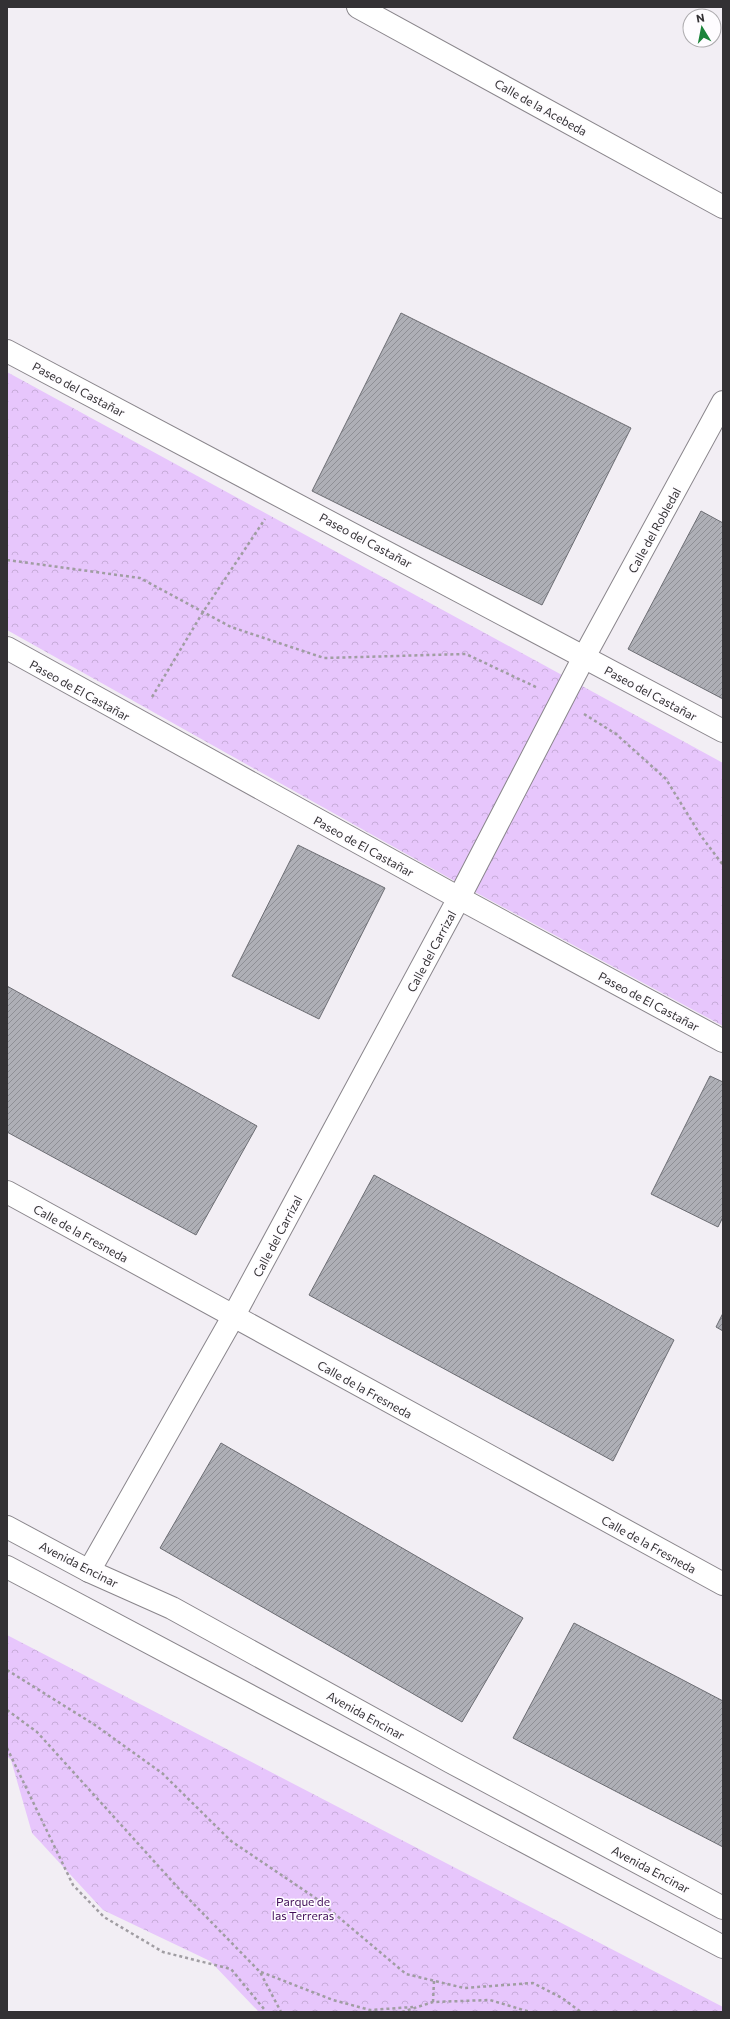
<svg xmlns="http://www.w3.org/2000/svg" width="730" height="2019" viewBox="0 0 730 2019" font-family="Commissioner,sans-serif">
	<defs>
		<pattern id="park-crowns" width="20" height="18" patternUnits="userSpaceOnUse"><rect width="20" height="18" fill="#e7c6fc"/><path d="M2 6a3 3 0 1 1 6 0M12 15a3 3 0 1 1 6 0" fill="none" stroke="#c7abd9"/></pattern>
		<pattern id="building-hatch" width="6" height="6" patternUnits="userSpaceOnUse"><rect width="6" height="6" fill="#aeafb6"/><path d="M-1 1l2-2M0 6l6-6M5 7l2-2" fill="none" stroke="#8e8f95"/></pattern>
	</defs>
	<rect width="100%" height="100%" fill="#f2eef4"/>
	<!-- park -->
	<g fill="url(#park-crowns)">
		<path d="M7,372L723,763V1026L451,879L7,630Z"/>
		<path d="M7,1635L723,2007V2012H259L210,1961L103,1910L32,1833L11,1760L7,1756Z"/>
	</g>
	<!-- building -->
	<g fill="url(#building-hatch)" stroke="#6c6d73">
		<path d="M401,313L631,428L542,605L312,491Z"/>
		<path d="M701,511L723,523V699L628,649Z"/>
		<path d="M298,845L385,888L319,1019L232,976Z"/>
		<path d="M7,986L257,1126L196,1235L7,1132Z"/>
		<path d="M710,1076L723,1082V1217L718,1227L651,1194Z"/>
		<path d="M374,1175L674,1340L613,1461L309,1295Z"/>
		<path d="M723,1313V1331L716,1327Z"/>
		<path d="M221,1443L523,1618L462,1722L160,1548Z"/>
		<path d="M574,1623L723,1701V1847L513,1738Z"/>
	</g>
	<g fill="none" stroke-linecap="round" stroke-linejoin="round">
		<defs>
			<g id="street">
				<path d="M358,7L723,207"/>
				<path d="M7,351L723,731"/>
				<path d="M7,648L459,898L723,1041"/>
				<path d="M7,1192L723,1584"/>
				<path d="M89,1571L233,1317L459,898L584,657L723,402"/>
			</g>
			<g id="secondary">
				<path d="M7,1527L89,1571L172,1608L451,1762L723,1908"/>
				<path d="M7,1567L723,1947"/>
			</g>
		</defs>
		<!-- street casing -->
		<use href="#street" stroke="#8a868c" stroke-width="24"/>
		<!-- secondary casing -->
		<use href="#secondary" stroke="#8a868c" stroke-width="24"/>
		<!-- path -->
		<g stroke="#a09da2" stroke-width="2.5" stroke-dasharray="3 3" stroke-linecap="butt">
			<path d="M7,560L140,578L231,627L324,658L466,654L538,688"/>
			<path d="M152,697L203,612L265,519"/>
			<path d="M584,714L616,734L666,779L701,836L723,865"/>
			<path d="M7,1670L95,1725L162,1773L231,1841L317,1899L406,1974L464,1988L533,1983L562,1998L581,2012"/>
			<path d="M7,1710L37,1732L181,1891L260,1972L281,2012"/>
			<path d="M7,1748L73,1885L104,1917L163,1952L231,1969L264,2009L265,2012"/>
			<path d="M261,1972L333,2000L370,2010L413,2007"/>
			<path d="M433,2002L434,1981"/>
			<path d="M402,2012L433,2002L490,2000L530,2012"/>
		</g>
		<!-- street -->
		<use href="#street" stroke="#fff" stroke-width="22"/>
		<!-- secondary -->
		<use href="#secondary" stroke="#fff" stroke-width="22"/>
	</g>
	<g text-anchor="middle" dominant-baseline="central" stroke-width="3" stroke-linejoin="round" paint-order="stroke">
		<!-- street labels -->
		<g font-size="12" fill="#333134" stroke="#fefcff">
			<text transform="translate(541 107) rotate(29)">Calle de la Acebeda</text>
			<text transform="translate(79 389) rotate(28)">Paseo del Castañar</text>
			<text transform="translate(654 530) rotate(-61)">Calle del Robledal</text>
			<text transform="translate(366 540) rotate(28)">Paseo del Castañar</text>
			<text transform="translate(80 690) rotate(29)">Paseo de El Castañar</text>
			<text transform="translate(651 693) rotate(28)">Paseo del Castañar</text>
			<text transform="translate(364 846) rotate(29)">Paseo de El Castañar</text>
			<text transform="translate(431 951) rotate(-62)">Calle del Carrizal</text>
			<text transform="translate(649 1001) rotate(28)">Paseo de El Castañar</text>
			<text transform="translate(81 1233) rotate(29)">Calle de la Fresneda</text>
			<text transform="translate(277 1236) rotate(-62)">Calle del Carrizal</text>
			<text transform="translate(365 1389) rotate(29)">Calle de la Fresneda</text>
			<text transform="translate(649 1544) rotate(29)">Calle de la Fresneda</text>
			<text transform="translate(79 1564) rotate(27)">Avenida Encinar</text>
			<text transform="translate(366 1715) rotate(29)">Avenida Encinar</text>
			<text transform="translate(651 1869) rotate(28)">Avenida Encinar</text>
		</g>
		<!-- park labels -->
		<g font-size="12" fill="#410e59" stroke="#fefcff">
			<text x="303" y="1901">Parque de<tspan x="303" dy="14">las Terreras</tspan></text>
		</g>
	</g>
	<!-- border -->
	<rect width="730" height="2019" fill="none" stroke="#333134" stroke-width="16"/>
	<!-- north arrow -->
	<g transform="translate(702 28) rotate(350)"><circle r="19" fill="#fefcff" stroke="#adabae"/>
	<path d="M0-3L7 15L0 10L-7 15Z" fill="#1b843a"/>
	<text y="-6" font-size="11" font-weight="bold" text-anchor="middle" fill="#333134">N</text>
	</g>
</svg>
